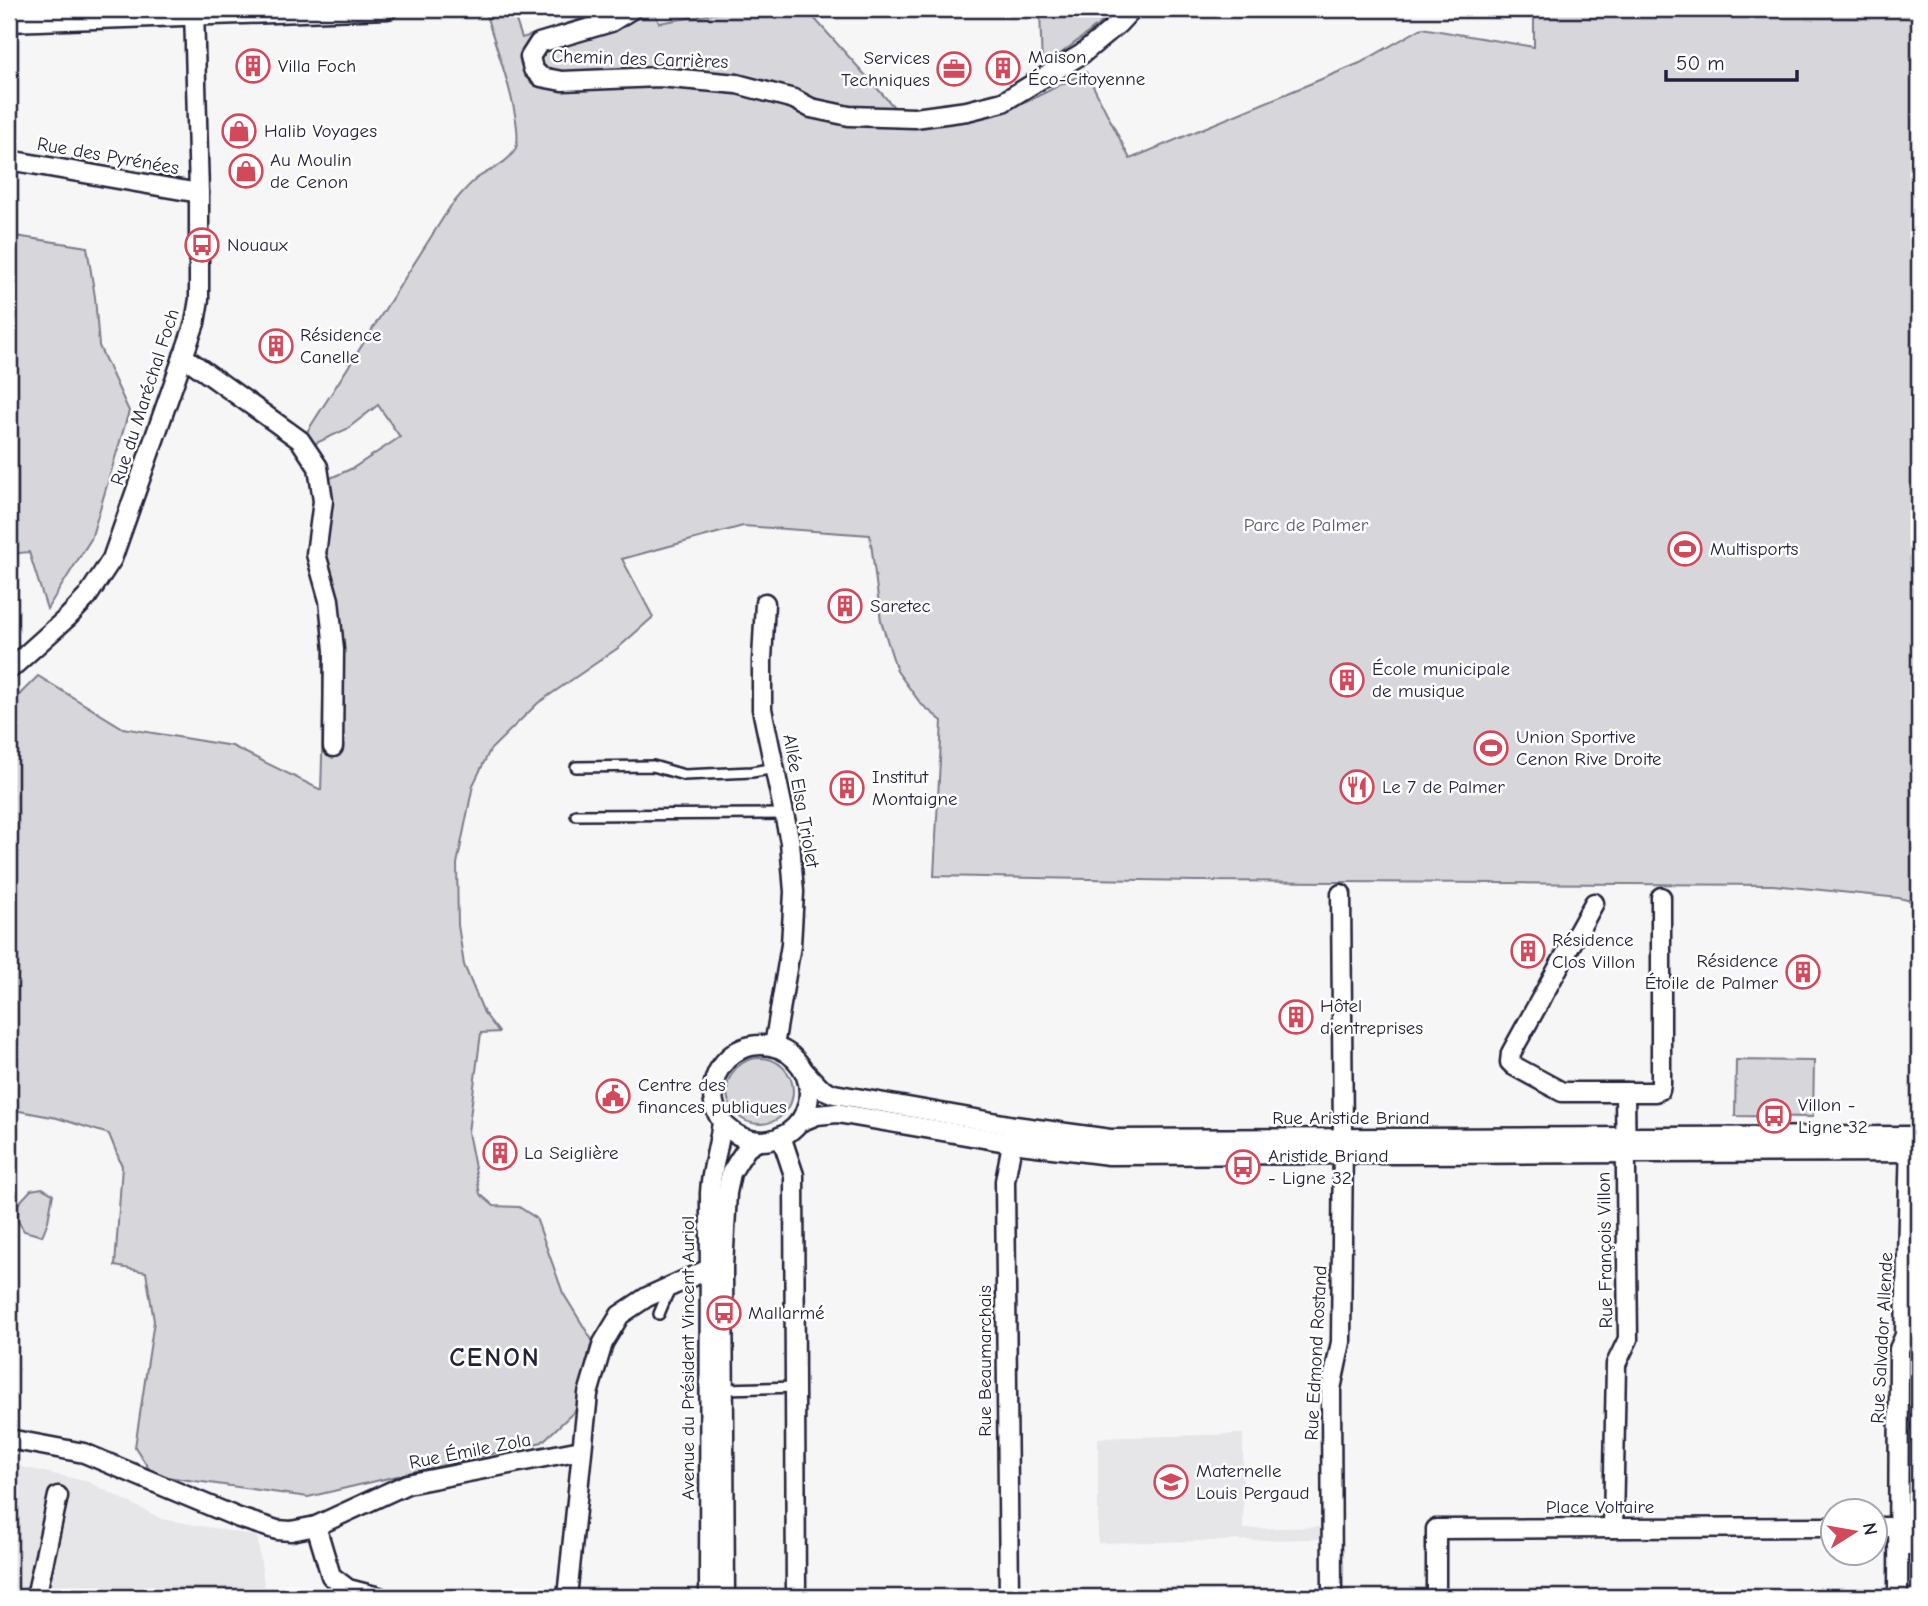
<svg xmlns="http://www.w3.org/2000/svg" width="1928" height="1606" viewBox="0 0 1928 1606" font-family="'Comic Neue',sans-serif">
	<rect width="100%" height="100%" fill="#f6f6f7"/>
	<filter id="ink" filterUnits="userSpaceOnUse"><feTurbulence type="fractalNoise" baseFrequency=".0143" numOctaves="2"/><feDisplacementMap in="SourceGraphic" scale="14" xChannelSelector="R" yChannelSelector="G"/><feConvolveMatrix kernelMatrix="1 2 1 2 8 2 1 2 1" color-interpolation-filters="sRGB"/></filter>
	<g filter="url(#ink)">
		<!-- built -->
		<g fill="#e6e6e9">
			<path d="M1243,1434V1529L1321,1527L1320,1539L1098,1543V1438Z"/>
			<path d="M9,1464L89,1482L162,1519L257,1536L266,1597H9Z"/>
		</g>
		<!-- green -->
		<g fill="#d7d7db" stroke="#7c7c8b" stroke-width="2">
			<path d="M484,9H512L522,38L612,9H653L659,23L742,9H806L910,125L991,110L1030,100L1086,72L1130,159L1360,63L1422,28L1534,47V9H1919V903L1899,898L1773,885L1194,881L934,876L942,721L921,704L897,671L881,621L870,535L743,526L622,559L653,617L618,648L538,703L490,750L473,785L457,864L458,925L464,965L484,1013L499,1032L481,1033L468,1132L480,1194L494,1206L519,1207L536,1218L563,1293L592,1340L576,1410L542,1442L308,1497L153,1475L135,1447L154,1321L146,1272L115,1266L122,1166L109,1134L57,1118L14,1110L9,1158V705L38,676L123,728L232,746L321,790C325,686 322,583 326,480L353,468L400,437L378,405L347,429L312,445L305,435L450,207C458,198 466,187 476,179C487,171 507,164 515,150C527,128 492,35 484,9Z"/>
			<path d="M1040,9H1119L1042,68Z"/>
			<path d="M9,235L87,247L95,297L99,346L129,411L91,539L47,609L29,552L9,554Z"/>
			<circle cx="760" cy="1091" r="33"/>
			<path d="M1736,1060L1814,1061L1813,1117L1735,1116Z"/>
			<path d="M42,1188L53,1194L48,1221L42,1236L24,1231L18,1221V1204L31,1190Z"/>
		</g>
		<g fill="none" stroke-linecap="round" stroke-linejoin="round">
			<defs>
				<g id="lane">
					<path d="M576,767L653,766L684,775L752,772L776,768"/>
					<path d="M576,815L785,814"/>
					<path d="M659,1314L669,1290"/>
					<path d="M724,1389L795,1387"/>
				</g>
				<g id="street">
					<path d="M632,9L611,22L539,43L530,57L533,69L541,77L562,81L659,77L737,84L794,99L811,108L849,116L915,118L967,111L1003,102L1082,54L1118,24L1132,9"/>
					<path d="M9,22L388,9"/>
					<path d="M9,160L199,193"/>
					<path d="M183,356L300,440L318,467L323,501L316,554L329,600L334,650L333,747"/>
					<path d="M765,603L762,660V709L790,842L794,892L791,945L774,1046"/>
					<path d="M9,670L68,617L87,597L112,559L195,323L199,299V193L194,9"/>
					<path d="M1594,903L1511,1053L1510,1062L1514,1066L1562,1092H1655L1660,1090L1661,1084V897"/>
					<circle cx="761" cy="1093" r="48"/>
					<path d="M804,1071L820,1088L834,1094L1015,1126L1110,1139L1919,1136"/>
					<path d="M800,1122L817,1115L837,1113L1012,1143L1109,1155L1919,1152"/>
					<path d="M781,1136L794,1175L796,1597"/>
					<path d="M9,1439L84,1453L239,1518L277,1530L291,1531L316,1526L407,1484L581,1450"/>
					<path d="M316,1526L331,1576L348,1589L379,1597"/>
					<path d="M1876,1527H1919"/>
					<path d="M1613,1528L1616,1364L1628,1339L1625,1092"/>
					<path d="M1898,1545H1919"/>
					<path d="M36,1597L58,1496"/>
					<path d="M567,1597L588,1394L603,1343L620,1315L647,1297L709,1269L720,1268"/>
					<path d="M709,1597L710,1193C711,1168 720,1145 722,1121"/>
					<path d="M725,1597L723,1267L727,1193L731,1173L739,1160L747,1148L758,1141"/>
					<path d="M1009,1597L1005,1181L1014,1133"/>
					<path d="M1332,1597L1331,1389L1341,1342L1343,1139L1341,894"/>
					<path d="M1436,1597V1529L1834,1527"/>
					<path d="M1898,1597L1899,1349L1905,1335L1910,1140"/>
				</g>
			</defs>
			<!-- lane casing -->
			<use href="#lane" stroke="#22223b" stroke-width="14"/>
			<!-- street casing -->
			<use href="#street" stroke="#22223b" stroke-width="23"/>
			<!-- lane -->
			<use href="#lane" stroke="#fff" stroke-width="9"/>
			<!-- street -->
			<use href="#street" stroke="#fff" stroke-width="18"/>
		</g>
	</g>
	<!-- icons -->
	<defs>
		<symbol id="building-ring" viewBox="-11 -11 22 22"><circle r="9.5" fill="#fff" stroke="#d1495b" stroke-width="1.5"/><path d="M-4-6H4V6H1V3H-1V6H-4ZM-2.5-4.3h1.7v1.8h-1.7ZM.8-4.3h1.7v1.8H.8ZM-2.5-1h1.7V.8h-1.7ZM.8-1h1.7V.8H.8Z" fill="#d1495b"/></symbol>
		<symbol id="office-ring" viewBox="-11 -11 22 22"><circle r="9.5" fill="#fff" stroke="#d1495b" stroke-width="1.5"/><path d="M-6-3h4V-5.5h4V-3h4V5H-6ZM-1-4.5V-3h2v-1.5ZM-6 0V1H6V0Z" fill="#d1495b"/></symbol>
		<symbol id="shop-ring" viewBox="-11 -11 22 22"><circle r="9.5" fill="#fff" stroke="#d1495b" stroke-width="1.5"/><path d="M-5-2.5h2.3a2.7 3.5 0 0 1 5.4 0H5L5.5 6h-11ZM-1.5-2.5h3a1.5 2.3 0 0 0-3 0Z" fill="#d1495b"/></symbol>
		<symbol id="bus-ring" viewBox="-11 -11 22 22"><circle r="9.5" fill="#fff" stroke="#d1495b" stroke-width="1.5"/><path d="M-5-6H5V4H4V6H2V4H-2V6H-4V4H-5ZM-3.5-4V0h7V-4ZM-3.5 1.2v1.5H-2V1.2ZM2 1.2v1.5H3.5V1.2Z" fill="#d1495b"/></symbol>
		<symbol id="stadium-ring" viewBox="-11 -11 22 22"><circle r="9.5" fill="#fff" stroke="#d1495b" stroke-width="1.5"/><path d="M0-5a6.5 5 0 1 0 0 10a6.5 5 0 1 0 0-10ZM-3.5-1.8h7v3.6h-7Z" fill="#d1495b"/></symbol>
		<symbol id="restaurant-ring" viewBox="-11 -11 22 22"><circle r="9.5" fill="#fff" stroke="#d1495b" stroke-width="1.5"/><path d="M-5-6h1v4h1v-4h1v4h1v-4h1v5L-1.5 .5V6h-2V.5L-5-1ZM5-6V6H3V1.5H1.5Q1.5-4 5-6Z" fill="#d1495b"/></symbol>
		<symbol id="civic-ring" viewBox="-11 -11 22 22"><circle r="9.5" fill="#fff" stroke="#d1495b" stroke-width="1.5"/><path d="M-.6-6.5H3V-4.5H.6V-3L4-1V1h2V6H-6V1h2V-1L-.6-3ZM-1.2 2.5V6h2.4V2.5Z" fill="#d1495b"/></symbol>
		<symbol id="school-ring" viewBox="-11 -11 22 22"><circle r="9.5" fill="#fff" stroke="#d1495b" stroke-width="1.5"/><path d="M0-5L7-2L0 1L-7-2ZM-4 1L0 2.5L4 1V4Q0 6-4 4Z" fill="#d1495b"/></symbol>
	</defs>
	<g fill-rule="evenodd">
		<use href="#building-ring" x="234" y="47" width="38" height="38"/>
		<use href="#building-ring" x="984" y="49" width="38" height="38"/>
		<use href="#office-ring" x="935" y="50" width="38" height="38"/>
		<use href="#shop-ring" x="220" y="112" width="38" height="38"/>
		<use href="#shop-ring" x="227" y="152" width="38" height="38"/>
		<use href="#bus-ring" x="183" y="226" width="38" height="38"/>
		<use href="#building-ring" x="257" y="327" width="38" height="38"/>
		<use href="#stadium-ring" x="1666" y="530" width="38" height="38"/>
		<use href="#building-ring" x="826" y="587" width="38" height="38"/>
		<use href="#building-ring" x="1328" y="661" width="38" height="38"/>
		<use href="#stadium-ring" x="1472" y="729" width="38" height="38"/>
		<use href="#restaurant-ring" x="1338" y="768" width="38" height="38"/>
		<use href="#building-ring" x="828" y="769" width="38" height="38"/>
		<use href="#building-ring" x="1509" y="932" width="38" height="38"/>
		<use href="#building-ring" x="1784" y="953" width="38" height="38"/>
		<use href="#building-ring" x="1277" y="998" width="38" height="38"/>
		<use href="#civic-ring" x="594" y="1077" width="38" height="38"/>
		<use href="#bus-ring" x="1755" y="1097" width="38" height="38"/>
		<use href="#building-ring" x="481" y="1134" width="38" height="38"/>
		<use href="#bus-ring" x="1224" y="1148" width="38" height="38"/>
		<use href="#bus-ring" x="705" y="1294" width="38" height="38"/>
		<use href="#school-ring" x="1152" y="1463" width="38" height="38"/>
	</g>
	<g text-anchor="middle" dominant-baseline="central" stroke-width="5" stroke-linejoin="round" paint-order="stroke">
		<!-- poi labels -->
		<g font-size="19" fill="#22223b" stroke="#fff" text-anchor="start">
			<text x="1028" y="57">Maison<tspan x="1028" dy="22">Éco-Citoyenne</tspan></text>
			<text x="930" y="58" text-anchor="end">Services<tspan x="930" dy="22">Techniques</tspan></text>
			<text x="278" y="66">Villa Foch</text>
			<text x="264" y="131">Halib Voyages</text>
			<text x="270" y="160">Au Moulin<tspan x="270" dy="22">de Cenon</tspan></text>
			<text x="227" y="245">Nouaux</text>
			<text x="300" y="335">Résidence<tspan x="300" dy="22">Canelle</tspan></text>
			<text x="1710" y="549">Multisports</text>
			<text x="870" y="606">Saretec</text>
			<text x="1372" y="669">École municipale<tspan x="1372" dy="22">de musique</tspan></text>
			<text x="1516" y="737">Union Sportive<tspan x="1516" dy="22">Cenon Rive Droite</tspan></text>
			<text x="872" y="777">Institut<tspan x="872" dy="22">Montaigne</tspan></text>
			<text x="1382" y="787">Le 7 de Palmer</text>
			<text x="1552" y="940">Résidence<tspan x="1552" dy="22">Clos Villon</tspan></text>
			<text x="1778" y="961" text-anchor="end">Résidence<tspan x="1778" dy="22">Étoile de Palmer</tspan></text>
			<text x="1320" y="1006">Hôtel<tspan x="1320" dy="22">d'entreprises</tspan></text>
			<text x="638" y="1085">Centre des<tspan x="638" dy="22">finances publiques</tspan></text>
			<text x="1798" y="1105">Villon -<tspan x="1798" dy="22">Ligne 32</tspan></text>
			<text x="524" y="1153">La Seiglière</text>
			<text x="1268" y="1156">Aristide Briand<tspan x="1268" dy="22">- Ligne 32</tspan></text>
			<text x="748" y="1313">Mallarmé</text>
			<text x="1196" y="1471">Maternelle<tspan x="1196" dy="22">Louis Pergaud</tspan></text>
		</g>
		<!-- street labels -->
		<g font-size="19" fill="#22223b" stroke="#fff">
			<text transform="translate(640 59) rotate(2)">Chemin des Carrières</text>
			<text transform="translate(108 156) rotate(10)">Rue des Pyrénées</text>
			<text transform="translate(145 397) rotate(-72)">Rue du Maréchal Foch</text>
			<text transform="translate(801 801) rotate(80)">Allée Elsa Triolet</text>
			<text x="1351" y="1118">Rue Aristide Briand</text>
			<text transform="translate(1605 1250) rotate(-91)">Rue François Villon</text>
			<text transform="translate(1882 1338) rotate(-87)">Rue Salvador Allende</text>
			<text transform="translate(1316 1353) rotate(-87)">Rue Edmond Rostand</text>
			<text transform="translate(688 1358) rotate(-90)">Avenue du Président Vincent Auriol</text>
			<text transform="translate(985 1361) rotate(-90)">Rue Beaumarchais</text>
			<text transform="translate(470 1451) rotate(-11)">Rue Émile Zola</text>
			<text x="1600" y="1507">Place Voltaire</text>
		</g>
		<!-- park labels -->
		<g font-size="19" fill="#58586b" stroke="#fff">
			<text x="1306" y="525">Parc de Palmer</text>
		</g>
		<!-- district labels -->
		<g font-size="26" font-weight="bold" letter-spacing="2" fill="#22223b" stroke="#fff">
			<text x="495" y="1358">CENON</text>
		</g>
	</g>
	<!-- margin -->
	<rect width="1928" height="1606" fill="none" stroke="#fff" stroke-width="35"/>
	<rect x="18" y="18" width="1893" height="1571" fill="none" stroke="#22223b" stroke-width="2.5" filter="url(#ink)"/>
	<!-- north arrow -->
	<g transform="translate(1854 1532) rotate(79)"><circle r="33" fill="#ffffff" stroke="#a7a7b1" stroke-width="2"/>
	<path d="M0-5L12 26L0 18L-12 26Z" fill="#d1495b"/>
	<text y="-10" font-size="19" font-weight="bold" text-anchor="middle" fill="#22223b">N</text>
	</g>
	<!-- scale -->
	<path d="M1666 70v10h131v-10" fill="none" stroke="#22223b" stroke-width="3.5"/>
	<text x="1676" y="70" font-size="21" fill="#22223b" stroke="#ffffff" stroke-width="5" paint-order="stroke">50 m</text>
</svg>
